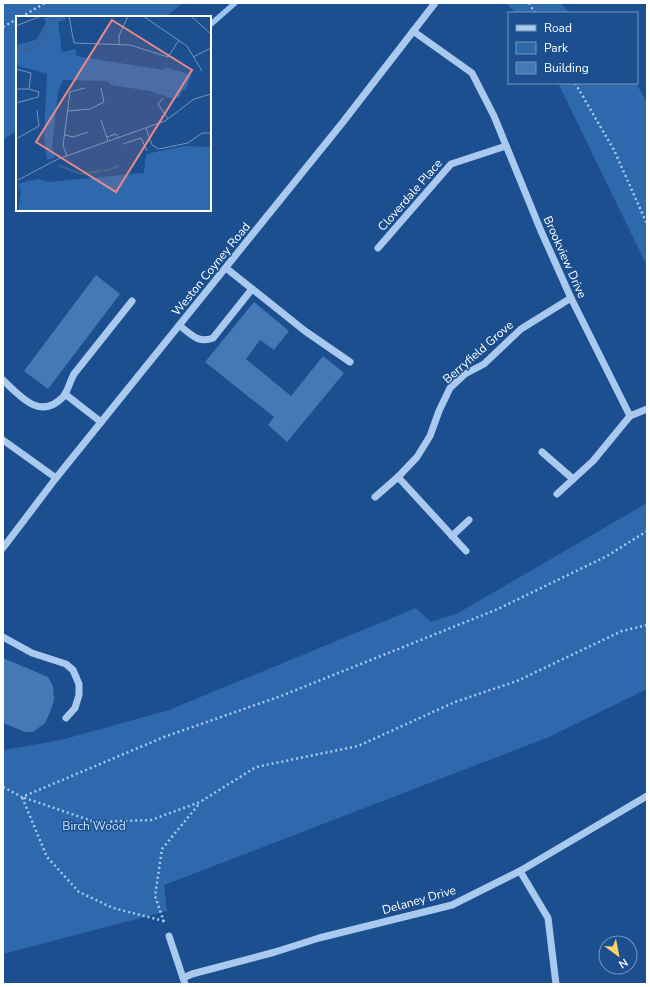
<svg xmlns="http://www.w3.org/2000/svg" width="650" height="987" viewBox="0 0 650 987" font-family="'Nunito Sans',sans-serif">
	<rect width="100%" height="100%" fill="#1b4f8f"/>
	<!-- green -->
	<g fill="#2e69ad">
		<path d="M3,3H183L165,17H17V130L3,140Z"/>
		<path d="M506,3H560L570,13H516Z"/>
		<path d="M558,83H636L647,103V266Z"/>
		<path d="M647,503V689L549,737L164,885L167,911L3,954V750L61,740L169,710L416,608L431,622L458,613Z"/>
	</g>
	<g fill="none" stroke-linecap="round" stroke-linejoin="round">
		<!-- stream -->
		<path stroke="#9cc4f0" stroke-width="5.5" d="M210,25L235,3"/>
	</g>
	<!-- building -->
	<g fill="#4478b7">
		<path d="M96,275L120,294L48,389L24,371Z"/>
		<path d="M254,302L289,331L274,350L260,340L246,359L291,396L323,356L344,373L287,442L268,425L274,417L205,362Z"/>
		<path d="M3,658L48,677L53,686L54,700L51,710L45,723L33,732H25L3,723Z"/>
	</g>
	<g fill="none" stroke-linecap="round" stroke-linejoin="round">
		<!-- path -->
		<g stroke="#a9c9ee" stroke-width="2.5" stroke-dasharray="2 3" stroke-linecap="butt">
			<path d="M529,3L535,13"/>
			<path d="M21,17L45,3"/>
			<path d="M3,27L17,19"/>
			<path d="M575,83L614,150L647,224"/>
			<path d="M3,787L22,797L164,737L281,696L498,609L607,556L647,531"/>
			<path d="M164,921L113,908L79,892L47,857L22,797L95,822L151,820L200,802L256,767L358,746L455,702L517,681L622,631L647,625"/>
			<path d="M164,922L155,896L162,849L199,804"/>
		</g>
		<!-- minor -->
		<g stroke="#a9c9ee" stroke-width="7">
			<path d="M413,31L472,73L494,116L541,231L571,298L630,416L593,461L557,494"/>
			<path d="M378,248L451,164L506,146"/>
			<path d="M226,268L305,331L350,362"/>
			<path d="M180,326C191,334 198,344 213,338L252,289"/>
			<path d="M3,380C20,396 40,421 63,397C67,393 70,381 74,374L132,301"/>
			<path d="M65,394L101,422"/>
			<path d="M630,416L647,409"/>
			<path d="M3,440L56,478"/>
			<path d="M542,452L573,479"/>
			<path d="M375,497L398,477"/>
			<path d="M452,536L469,520"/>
			<path d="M3,548L56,478L343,122L435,3"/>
			<path d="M466,551L398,477L417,457L430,436L439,411L450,388L465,374L484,364L521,329L571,298"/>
			<path d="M3,637L32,653L66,664L73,670L79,684V695L75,708L66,718"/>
			<path d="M520,871L548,918L556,984"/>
			<path d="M169,936L183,978"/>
			<path d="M185,984L183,978L192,974L275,952L319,938L452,905L520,871L647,796"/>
		</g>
	</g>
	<g text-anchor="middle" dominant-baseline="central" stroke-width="3" stroke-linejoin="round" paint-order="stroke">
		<!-- street labels -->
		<g font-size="12" fill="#fff" stroke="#1b4f8f">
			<text transform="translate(410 195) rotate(-49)">Cloverdale Place</text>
			<text transform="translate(565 257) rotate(66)">Brookview Drive</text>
			<text transform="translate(211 269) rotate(-51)">Weston Coyney Road</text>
			<text transform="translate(478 352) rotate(-41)">Berryfield Grove</text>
			<text transform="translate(419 900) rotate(-16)">Delaney Drive</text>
		</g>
		<!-- park labels -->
		<g font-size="12" fill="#cfe3fa" stroke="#1b4f8f">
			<text x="94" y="826">Birch Wood</text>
		</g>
	</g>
	<!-- overview -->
	<g transform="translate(16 16)">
		<rect width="195" height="195" fill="#1b4f8f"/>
		<path d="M31,0H49L50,4L42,6L46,36L60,33V40L147,54L149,51L175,59L170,73L165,76L164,81L157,83L134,75L95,69L91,65L47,64L42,76L36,131L39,141L31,144L28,119L31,58L0,49V29L20,24L30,7L28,2ZM169,130L195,131V192L193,195H2L5,176L2,168L11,165L24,163L32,166L128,157L130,138Z" fill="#2e69ad"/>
		<path fill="none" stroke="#3c6290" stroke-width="2" d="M0,32L15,34L29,21L30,12L40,0M42,149L65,158L85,155M88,155L103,150"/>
		<path fill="none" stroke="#7695bc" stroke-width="1" d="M53,0L58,27L114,29L152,41L163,24M127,0L171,30L186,55M175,0L195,18M0,10L25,0M103,28V20L112,0M177,41L195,32M0,53L15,57L13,73H0M147,82L142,88L152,103M0,87L22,81L23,76L13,73M52,95L74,93L88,86L85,72M85,104L92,125M130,112L136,129L143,133L172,127L186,117H195M49,119L57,121L72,116M91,121L100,118L103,122M0,123L23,110L21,94M107,128L125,122L131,135M51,140L47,130L54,76L69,72M0,165L42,143L149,105L178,83L195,78"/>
		<path fill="#e88989" fill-opacity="0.15" stroke="#e88989" stroke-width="2" d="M96,4L176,54L100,176L20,126Z"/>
		<rect width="195" height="195" fill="none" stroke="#fff" stroke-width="2"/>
	</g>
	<!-- border -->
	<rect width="650" height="987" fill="none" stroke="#ffffff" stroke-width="8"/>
	<!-- legend -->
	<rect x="508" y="12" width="130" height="72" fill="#1b4f8f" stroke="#7695bc"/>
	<rect x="516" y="25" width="20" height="6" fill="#a9c9ee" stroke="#7695bc"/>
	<text x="544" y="32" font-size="12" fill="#ffffff">Road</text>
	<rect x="516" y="42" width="20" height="12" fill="#2e69ad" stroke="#7695bc"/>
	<text x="544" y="52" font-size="12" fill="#ffffff">Park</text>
	<rect x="516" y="62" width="20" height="12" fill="#4478b7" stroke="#7695bc"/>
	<text x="544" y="72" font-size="12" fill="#ffffff">Building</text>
	<!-- north arrow -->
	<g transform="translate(618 955) rotate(148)"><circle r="19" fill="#1b4f8f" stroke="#7695bc"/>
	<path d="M0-3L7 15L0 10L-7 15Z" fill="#ffd166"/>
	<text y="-6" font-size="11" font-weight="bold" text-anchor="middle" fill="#ffffff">N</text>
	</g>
</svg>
